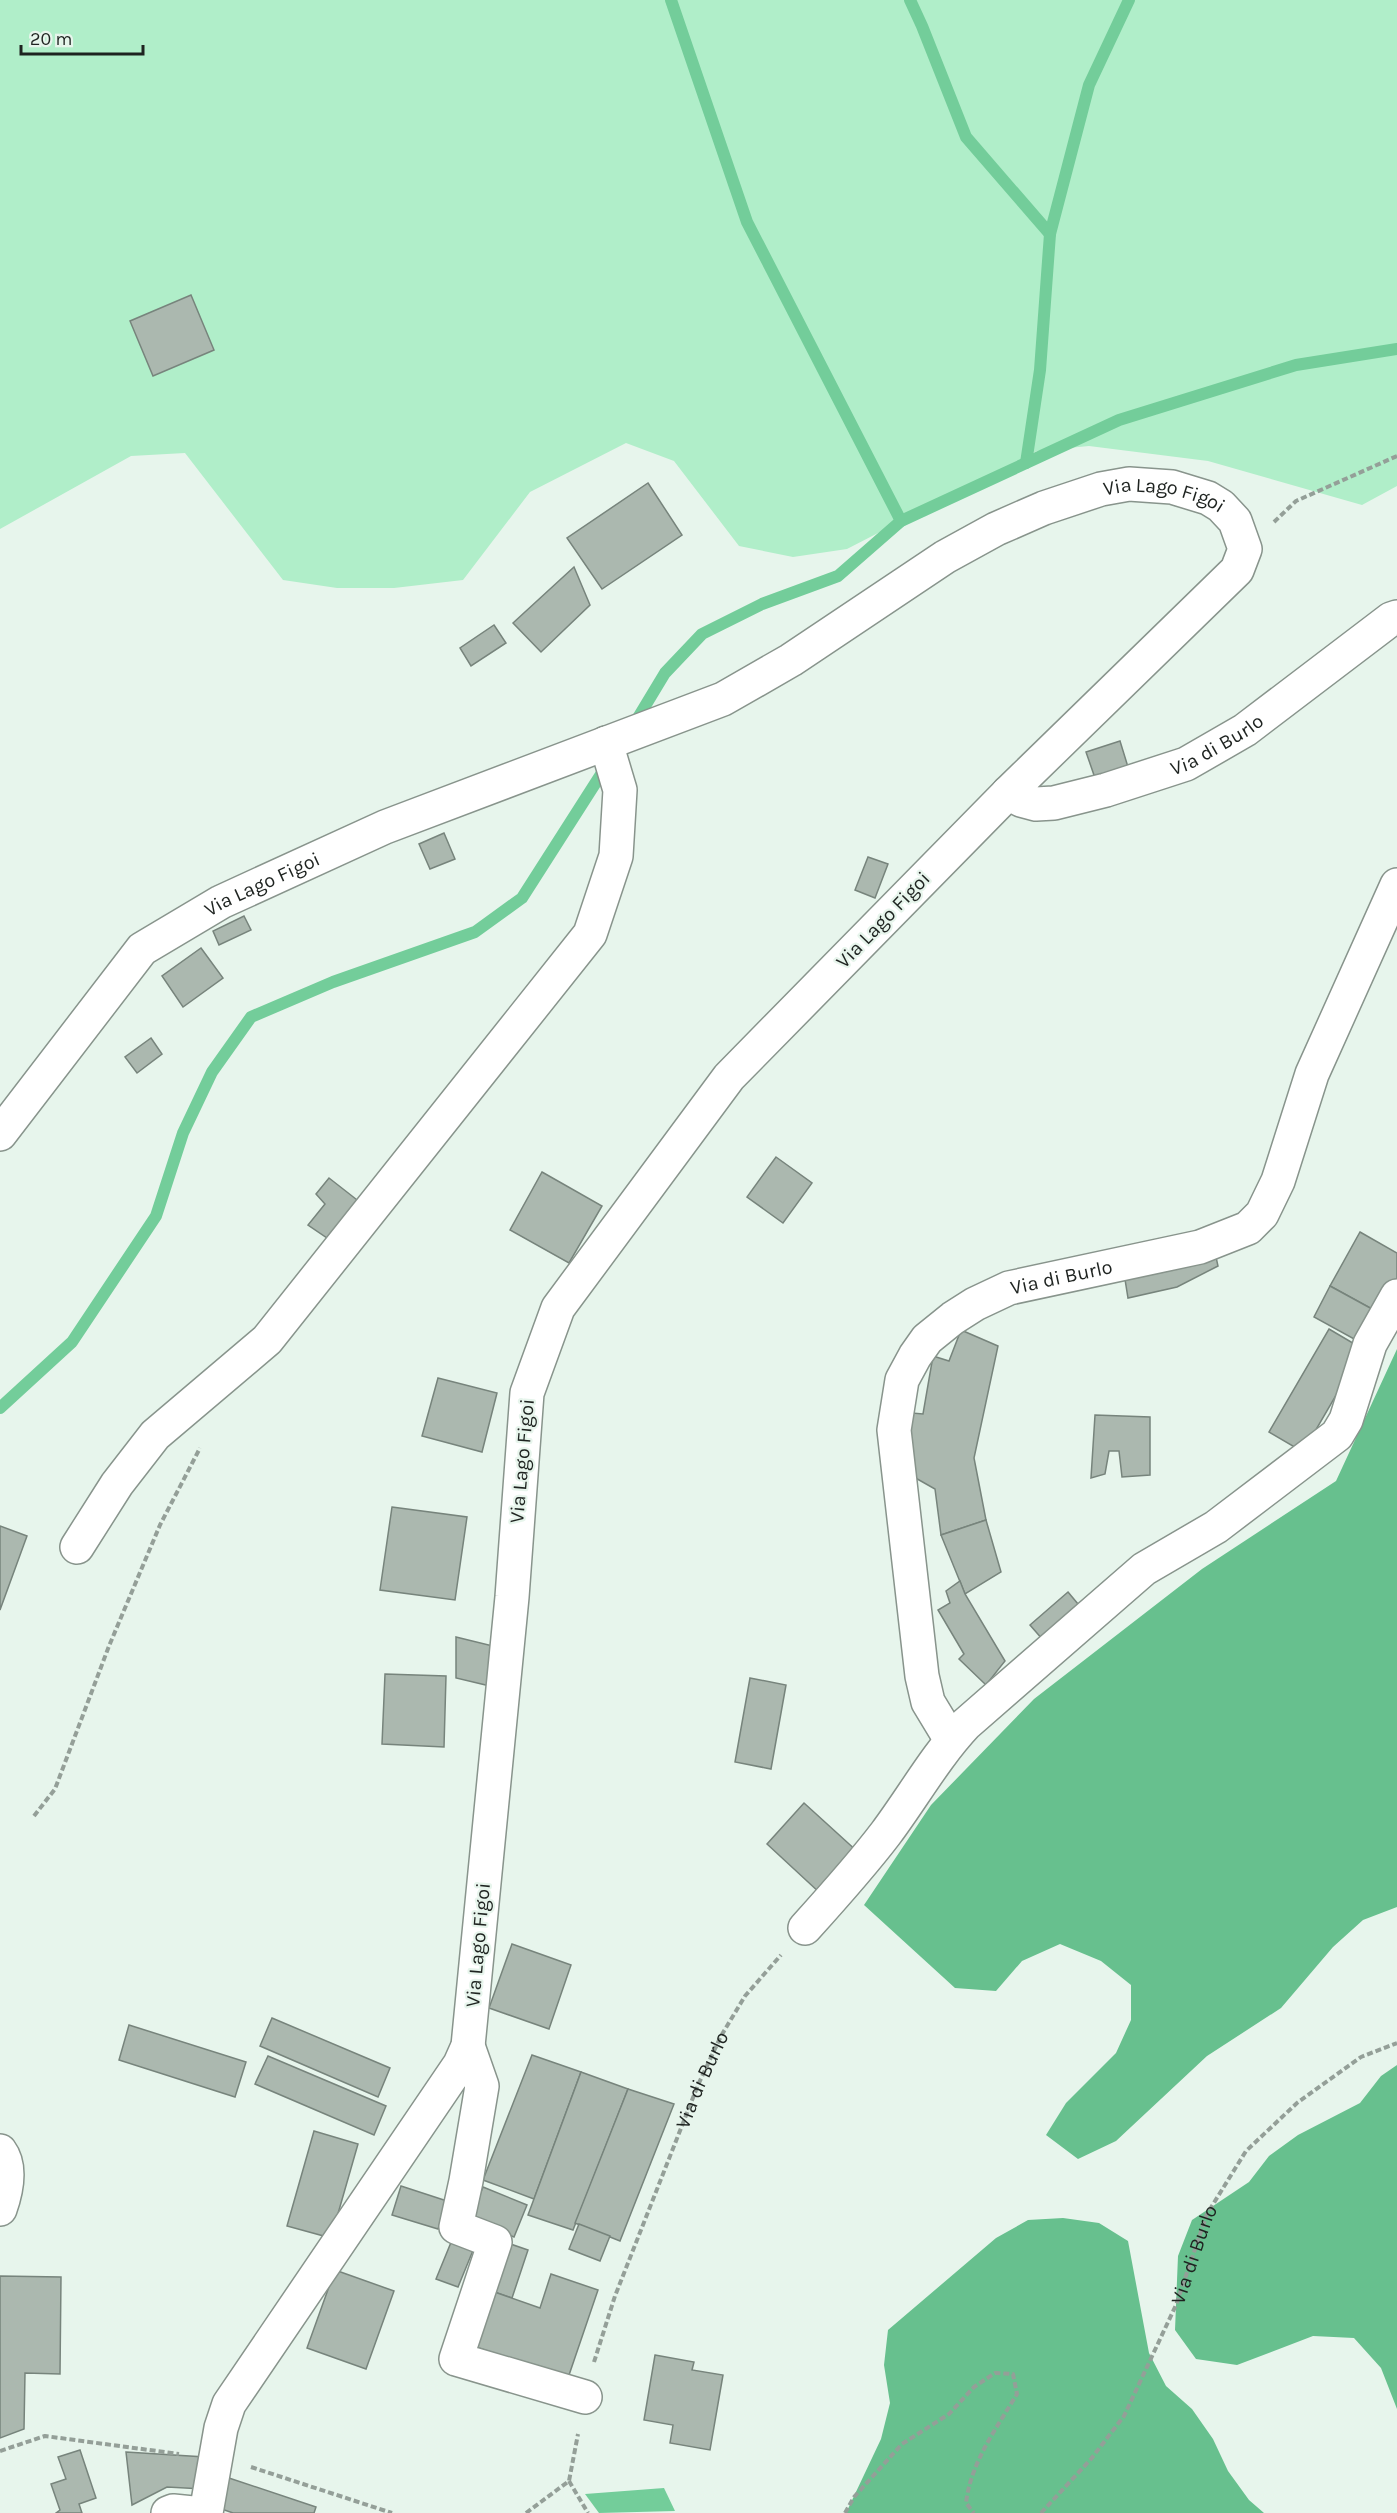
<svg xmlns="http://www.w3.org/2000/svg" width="1397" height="2513" viewBox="0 0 1397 2513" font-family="Karla,sans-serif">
	<rect width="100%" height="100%" fill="#e7f5ec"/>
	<!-- green -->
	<path fill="#b0eec9" d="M0,0H1397V486L1362,505L1208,461L1089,446L1037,451L847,549L793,557L739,546L674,461L626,443L530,492L463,580L394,588H337L283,580L185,453L131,456L0,529Z"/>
	<!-- forest -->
	<g fill="#67c08e">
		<path d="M1397,1349V1907L1363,1920L1333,1947L1281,2008L1207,2056L1116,2141L1078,2159L1046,2135L1066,2103L1116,2053L1131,2020V1985L1101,1961L1060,1944L1022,1961L996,1991L955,1988L864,1905L931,1805L1034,1699L1202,1569L1336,1481Z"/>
		<path d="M1397,2065V2409L1381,2368L1354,2338L1313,2336L1237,2365L1196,2359L1175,2330L1178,2256L1192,2220L1249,2182L1269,2156L1298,2135L1360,2103L1381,2076Z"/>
		<path d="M1063,2218L1099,2223L1128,2241L1149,2353L1166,2386L1192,2409L1213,2439L1228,2471L1249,2500L1264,2513H846L881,2439L890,2403L884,2365L888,2330L996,2238L1028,2220Z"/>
	</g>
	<!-- water -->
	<path fill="#73cd9a" d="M664,2488L675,2511L599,2513L585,2494Z"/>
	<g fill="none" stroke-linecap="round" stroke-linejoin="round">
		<!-- stream -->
		<g stroke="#73cd9a" stroke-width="12">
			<path d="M671,0L747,222L901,521"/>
			<path d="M910,0L922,26L966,137L1050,234"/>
			<path d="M1026,463L1040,370L1050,234L1089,85L1129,0"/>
			<path d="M633,726L665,673L702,634L762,604L838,576L901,521L1119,420L1296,365L1397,349"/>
			<path d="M0,1408L72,1342L156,1216L183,1133L212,1072L251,1017L333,982L475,932L522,898L607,765"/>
		</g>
	</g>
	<!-- building -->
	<g fill="#abb8af" stroke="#77847c" stroke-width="1.5">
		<path d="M191,295L214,350L153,376L130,321Z"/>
		<path d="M648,483L682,535L602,589L567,538Z"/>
		<path d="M574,567L590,605L541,652L513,623Z"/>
		<path d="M494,625L506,643L471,666L460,648Z"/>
		<path d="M1120,741L1128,767L1095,778L1086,752Z"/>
		<path d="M444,833L455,859L430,869L419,844Z"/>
		<path d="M868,857L888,864L875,898L855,890Z"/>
		<path d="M244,916L251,930L219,945L213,931Z"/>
		<path d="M201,948L223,978L183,1007L162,976Z"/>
		<path d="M151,1038L162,1054L137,1073L125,1057Z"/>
		<path d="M776,1157L812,1183L783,1223L747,1197Z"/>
		<path d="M542,1172L602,1206L569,1263L510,1230Z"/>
		<path d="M329,1178L361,1203L330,1240L308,1225L325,1204L316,1194Z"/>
		<path d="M1360,1232L1397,1253V1290L1383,1315L1330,1286Z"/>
		<path d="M1214,1248L1218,1266L1177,1287L1128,1298L1124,1273Z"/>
		<path d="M1330,1286L1383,1315L1365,1345L1314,1317Z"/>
		<path d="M1329,1329L1363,1349L1303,1452L1269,1432Z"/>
		<path d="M961,1330L998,1346L974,1458L986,1520L941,1535L935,1489L905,1472L912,1413L923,1414L933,1356L949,1361Z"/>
		<path d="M438,1378L497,1393L482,1452L422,1436Z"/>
		<path d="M1095,1415L1150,1417V1475L1122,1477L1119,1451H1109L1105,1474L1091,1478Z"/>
		<path d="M392,1507L467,1517L455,1600L380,1590Z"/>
		<path d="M986,1520L1001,1572L965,1594L941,1535Z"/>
		<path d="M0,1526L27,1536L0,1610Z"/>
		<path d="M960,1581L965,1594L1005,1661L986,1685L959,1659L964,1654L938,1610L950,1603L946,1591Z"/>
		<path d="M1068,1592L1088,1616L1050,1648L1030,1625Z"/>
		<path d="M456,1637L497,1647L490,1686L456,1678Z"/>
		<path d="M385,1674L446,1676L444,1747L382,1744Z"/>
		<path d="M750,1678L786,1685L771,1769L735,1762Z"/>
		<path d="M804,1803L859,1853L821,1894L767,1844Z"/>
		<path d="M512,1944L571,1965L549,2029L489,2008Z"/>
		<path d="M272,2018L390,2068L378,2097L260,2046Z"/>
		<path d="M129,2025L246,2062L235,2097L119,2060Z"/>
		<path d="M532,2055L581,2072L534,2199L483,2180Z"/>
		<path d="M268,2056L386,2106L374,2135L255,2084Z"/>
		<path d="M581,2072L628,2089L573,2230L528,2215Z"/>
		<path d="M628,2089L674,2104L620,2241L575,2223Z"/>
		<path d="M314,2131L358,2144L331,2238L287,2226Z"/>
		<path d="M401,2186L447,2201L438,2229L392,2215Z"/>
		<path d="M483,2187L527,2205L514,2237L470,2219Z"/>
		<path d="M579,2224L610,2236L600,2261L569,2249Z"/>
		<path d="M452,2240L474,2248L458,2287L436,2279Z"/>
		<path d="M499,2240L528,2250L512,2298L483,2288Z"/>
		<path d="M335,2270L394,2291L366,2369L307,2348Z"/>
		<path d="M551,2274L598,2290L568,2378L464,2343L483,2288L540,2308Z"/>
		<path d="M0,2276L61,2277L60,2374L25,2373L24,2429L0,2438Z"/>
		<path d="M655,2355L694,2362L692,2370L723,2375L710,2450L670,2443L673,2425L644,2420Z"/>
		<path d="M80,2450L96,2498L79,2504L82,2513H56L60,2510L51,2484L66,2479L58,2457Z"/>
		<path d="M126,2452L205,2457L203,2489L167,2487L132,2505Z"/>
		<path d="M223,2476L316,2507L314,2513H233L213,2506Z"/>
	</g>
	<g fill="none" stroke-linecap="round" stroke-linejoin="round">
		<defs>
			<g id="minor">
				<path id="s3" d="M1008,793L1021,800L1036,804L1054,803L1106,790L1186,764L1245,730L1391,619L1397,617"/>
				<path id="s4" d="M0,1134L142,949L221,902L385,827L723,699L791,660L945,557L996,529L1044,508L1101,489L1129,484L1172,487L1208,498L1221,506L1235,521L1245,549L1237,570L1008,793L729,1077L558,1308L527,1393L512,1597L468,2046L460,2064L229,2404L221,2428L206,2513"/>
				<path d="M77,1547L117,1484L155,1435L267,1340L590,934L616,856L620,790L606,743"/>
				<path id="s5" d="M951,1740L928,1702L922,1676L894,1430L902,1380L915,1356L927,1339L953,1318L975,1304L1009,1288L1200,1247L1248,1228L1262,1214L1278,1181L1312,1074L1397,885"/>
				<path d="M805,1928C833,1897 861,1866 886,1833C913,1797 935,1757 966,1724L1144,1569L1216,1527L1337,1435L1346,1420L1370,1344L1397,1296"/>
				<path d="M468,2046L482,2086L466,2181L456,2227L495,2242L456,2359L585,2397"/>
				<path d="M0,2151C12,2167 6,2192 0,2209"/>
				<path d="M168,2513L173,2511L193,2513"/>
			</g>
		</defs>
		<!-- minor casing -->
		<use href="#minor" stroke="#88948c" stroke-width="36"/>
		<!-- path -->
		<g stroke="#949f98" stroke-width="4" stroke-dasharray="6 3" stroke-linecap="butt">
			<path d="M1274,522L1296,501L1397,456"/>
			<path d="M34,1816L55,1789L109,1646L160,1525L200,1448"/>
			<path id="s1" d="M594,2362L615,2296L698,2085L721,2036L745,1996L781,1955"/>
			<path d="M0,2451L45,2436L179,2454"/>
			<path d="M251,2467L392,2513"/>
			<path d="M569,2481L588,2513"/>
			<path d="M526,2513L569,2481L578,2434"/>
			<path d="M845,2513L854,2497L902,2444L949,2414L974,2387L995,2373L1013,2374L1017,2394C996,2429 971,2462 966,2503L974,2513"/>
			<path id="s2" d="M1041,2513L1091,2459L1124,2416L1176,2305L1207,2214L1246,2151L1297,2103L1361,2057L1397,2043"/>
		</g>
		<!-- minor -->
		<use href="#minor" stroke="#fff" stroke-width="33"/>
	</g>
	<g text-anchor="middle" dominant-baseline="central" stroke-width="4.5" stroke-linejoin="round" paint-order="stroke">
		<!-- street labels -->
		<g font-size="20" fill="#1e2320" stroke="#e7f5ec">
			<text stroke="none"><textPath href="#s4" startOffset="1366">Via Lago Figoi</textPath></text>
			<text stroke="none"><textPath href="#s3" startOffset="222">Via di Burlo</textPath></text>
			<text stroke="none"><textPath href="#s4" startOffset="370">Via Lago Figoi</textPath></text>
			<text transform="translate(883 920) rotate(-46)">Via Lago Figoi</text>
			<text stroke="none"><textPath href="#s5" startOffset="568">Via di Burlo</textPath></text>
			<text transform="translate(522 1461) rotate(-85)">Via Lago Figoi</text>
			<text transform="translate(478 1945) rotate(-85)">Via Lago Figoi</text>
			<text stroke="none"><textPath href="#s1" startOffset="302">Via di Burlo</textPath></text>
			<text stroke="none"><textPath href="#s2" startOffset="304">Via di Burlo</textPath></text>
		</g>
	</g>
	<!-- scale -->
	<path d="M21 45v9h122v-9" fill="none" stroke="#1e2320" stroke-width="3"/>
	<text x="30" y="45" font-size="18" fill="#1e2320" stroke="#e7f5ec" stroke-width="4.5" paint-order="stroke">20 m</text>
</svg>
